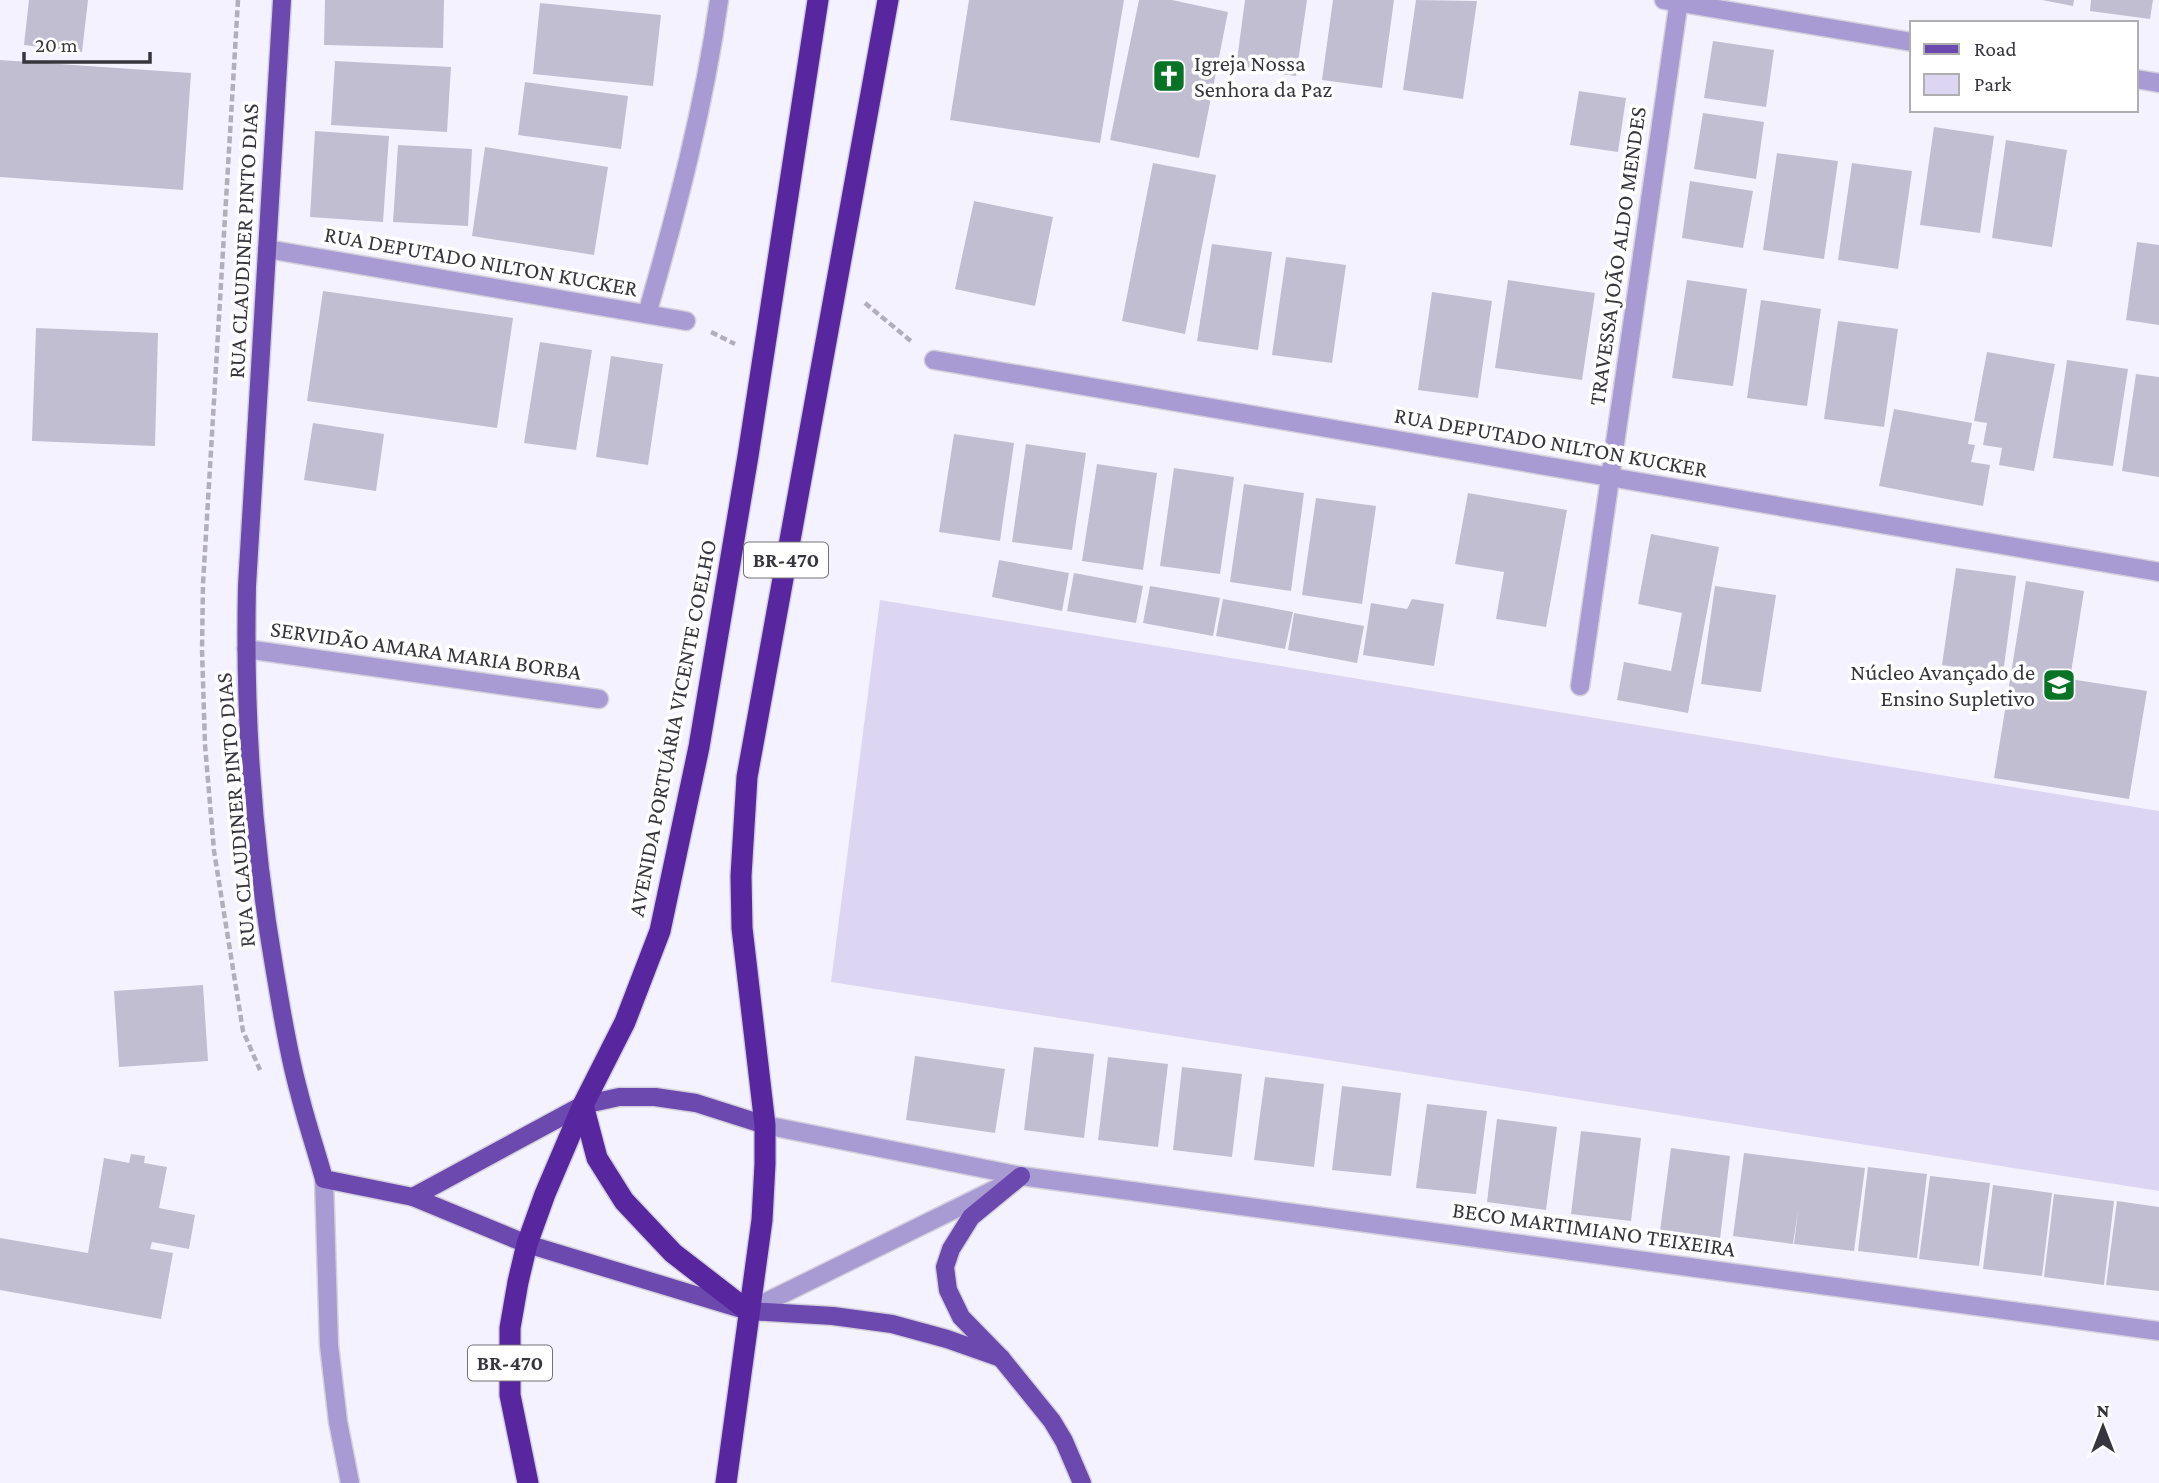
<svg xmlns="http://www.w3.org/2000/svg" width="2159" height="1483" viewBox="0 0 2159 1483" font-family="'Crimson Pro',serif">
	<rect width="100%" height="100%" fill="#f5f2ff"/>
	<!-- green -->
	<path fill="#ddd6f3" d="M880,600L2159,811V1191L831,982Z"/>
	<!-- building -->
	<g fill="#c2bed2">
		<path d="M29,0H88L82,52L24,45Z"/>
		<path d="M325,0H444L443,48L324,45Z"/>
		<path d="M969,0H1124L1100,143L950,120Z"/>
		<path d="M1139,0H1172L1228,12L1199,158L1110,140Z"/>
		<path d="M1245,0H1307L1296,76L1236,68Z"/>
		<path d="M1333,0H1394L1382,88L1322,80Z"/>
		<path d="M1416,0L1477,1L1463,99L1403,90Z"/>
		<path d="M2042,0H2074L2073,6Z"/>
		<path d="M2091,0H2153L2150,19L2090,11Z"/>
		<path d="M540,3L661,15L653,86L533,74Z"/>
		<path d="M1713,41L1774,50L1766,107L1704,98Z"/>
		<path d="M0,60L191,73L183,190L0,177Z"/>
		<path d="M335,61L451,67L447,132L331,125Z"/>
		<path d="M525,82L628,96L621,149L518,135Z"/>
		<path d="M1579,91L1626,98L1618,152L1570,145Z"/>
		<path d="M1703,113L1764,122L1756,179L1694,169Z"/>
		<path d="M1934,127L1994,136L1980,233L1920,225Z"/>
		<path d="M315,131L389,136L383,222L310,217Z"/>
		<path d="M2006,140L2067,150L2052,247L1992,238Z"/>
		<path d="M398,145L472,149L468,226L393,222Z"/>
		<path d="M485,147L608,167L594,255L472,236Z"/>
		<path d="M1777,153L1838,161L1824,259L1763,250Z"/>
		<path d="M1153,163L1216,175L1185,334L1122,321Z"/>
		<path d="M1852,163L1912,171L1898,269L1838,260Z"/>
		<path d="M1690,181L1753,191L1743,248L1682,238Z"/>
		<path d="M974,201L1053,217L1035,306L955,289Z"/>
		<path d="M2137,242L2159,245V325L2126,320Z"/>
		<path d="M1212,244L1272,252L1258,350L1197,341Z"/>
		<path d="M1286,257L1346,265L1332,363L1272,355Z"/>
		<path d="M1508,280L1595,293L1582,380L1495,368Z"/>
		<path d="M1687,280L1747,289L1733,386L1672,378Z"/>
		<path d="M323,291L513,318L497,428L307,401Z"/>
		<path d="M1432,292L1492,301L1478,398L1418,390Z"/>
		<path d="M1761,300L1821,309L1807,406L1747,398Z"/>
		<path d="M1838,321L1898,329L1884,427L1824,419Z"/>
		<path d="M36,328L158,333L155,446L32,441Z"/>
		<path d="M540,342L592,350L576,450L524,443Z"/>
		<path d="M1987,352L2055,364L2034,471L1999,465L2002,448L1983,445L1987,423L1974,421Z"/>
		<path d="M611,356L663,364L648,465L596,457Z"/>
		<path d="M2067,360L2128,369L2113,466L2053,458Z"/>
		<path d="M2136,374L2159,377V477L2122,471Z"/>
		<path d="M1894,409L1972,423L1968,444L1975,445L1971,462L1990,465L1983,506L1879,486Z"/>
		<path d="M313,423L384,434L376,491L304,480Z"/>
		<path d="M954,434L1014,443L1000,541L939,532Z"/>
		<path d="M1026,444L1086,453L1072,550L1012,542Z"/>
		<path d="M1097,464L1157,473L1143,570L1082,561Z"/>
		<path d="M1174,468L1234,477L1220,574L1160,566Z"/>
		<path d="M1244,484L1304,493L1291,591L1230,582Z"/>
		<path d="M1468,493L1567,510L1546,627L1496,619L1504,572L1455,564Z"/>
		<path d="M1316,498L1376,506L1362,604L1302,595Z"/>
		<path d="M1651,534L1719,547L1688,713L1617,700L1624,662L1671,671L1682,613L1638,604Z"/>
		<path d="M999,560L1069,573L1062,611L992,597Z"/>
		<path d="M1956,568L2016,576L2003,674L1942,665Z"/>
		<path d="M1074,573L1143,586L1136,623L1067,611Z"/>
		<path d="M2026,581L2084,591L2070,679L2147,691L2129,799L1994,778Z"/>
		<path d="M1150,586L1220,598L1213,636L1143,623Z"/>
		<path d="M1715,586L1776,595L1761,692L1701,684Z"/>
		<path d="M1223,599L1293,612L1285,649L1216,636Z"/>
		<path d="M1412,599L1444,604L1434,666L1363,655L1371,603L1407,609Z"/>
		<path d="M1294,613L1364,626L1357,663L1288,650Z"/>
		<path d="M203,985L208,1061L119,1067L114,991Z"/>
		<path d="M1034,1047L1094,1054L1084,1138L1024,1130Z"/>
		<path d="M915,1056L1005,1069L995,1133L906,1120Z"/>
		<path d="M1108,1057L1168,1064L1158,1147L1098,1140Z"/>
		<path d="M1182,1067L1242,1074L1232,1157L1173,1150Z"/>
		<path d="M1265,1077L1324,1084L1314,1167L1254,1160Z"/>
		<path d="M1342,1086L1401,1093L1391,1176L1332,1170Z"/>
		<path d="M1427,1104L1487,1111L1476,1194L1416,1188Z"/>
		<path d="M1497,1119L1557,1127L1546,1210L1487,1202Z"/>
		<path d="M1581,1131L1641,1138L1631,1221L1571,1214Z"/>
		<path d="M1671,1148L1730,1156L1720,1239L1660,1231Z"/>
		<path d="M1744,1153L1865,1168L1854,1251L1794,1244L1798,1211L1793,1244L1733,1236Z"/>
		<path d="M131,1154L145,1156L144,1163L167,1167L159,1208L195,1215L189,1249L152,1242L150,1249L173,1253L161,1319L0,1290V1238L88,1253L104,1158L129,1163Z"/>
		<path d="M1868,1167L1927,1174L1917,1258L1858,1251Z"/>
		<path d="M1930,1176L1990,1183L1979,1266L1919,1259Z"/>
		<path d="M1993,1185L2052,1193L2042,1276L1983,1269Z"/>
		<path d="M2054,1194L2114,1201L2104,1285L2044,1277Z"/>
		<path d="M2117,1201L2159,1207V1291L2106,1285Z"/>
	</g>
	<g fill="none" stroke-linecap="round" stroke-linejoin="round">
		<defs>
			<g id="minor">
				<path d="M1664,0L1912,42"/>
				<path d="M2136,79L2159,83"/>
				<path d="M267,249L686,321"/>
				<path d="M647,314C677,210 704,107 719,0"/>
				<path d="M934,360L2159,572"/>
				<path d="M246,649L599,699"/>
				<path d="M1580,686L1679,0"/>
				<path d="M765,1125L1021,1176L2159,1331"/>
				<path d="M324,1179L329,1345L338,1422L350,1483"/>
				<path d="M748,1311L1006,1184"/>
			</g>
			<g id="major">
				<path d="M282,0L247,586C244,716 253,845 275,972C282,1012 288,1053 299,1092C306,1121 316,1150 324,1179L413,1197L527,1244L748,1311L833,1316L892,1324L947,1339L1001,1358"/>
				<path d="M1021,1176L971,1217L951,1249L945,1267L948,1290L961,1317L1001,1358L1052,1421L1064,1441L1082,1483"/>
				<path d="M413,1197L583,1105L619,1097H655L696,1103L765,1125"/>
			</g>
			<g id="highway">
				<path d="M583,1105L597,1158L624,1201L673,1253L748,1311"/>
				<path d="M528,1483L510,1395V1328L518,1282L527,1244L545,1194L583,1105L625,1022L660,931L699,747L748,456L818,0"/>
				<path d="M726,1483L762,1220L765,1164V1125L742,928L741,876L747,777L888,0"/>
			</g>
		</defs>
		<!-- minor casing -->
		<use href="#minor" stroke="#d3d0dc" stroke-width="21"/>
		<!-- major casing -->
		<use href="#major" stroke="#d3d0dc" stroke-width="21"/>
		<!-- highway casing -->
		<use href="#highway" stroke="#d3d0dc" stroke-width="24"/>
		<!-- path -->
		<g stroke="#b2afba" stroke-width="4.5" stroke-dasharray="7 3.5" stroke-linecap="butt">
			<path d="M238,0L203,584L202,650L205,745L214,851L243,1031L260,1070"/>
			<path d="M865,303L912,342"/>
			<path d="M711,332L735,344"/>
		</g>
		<!-- minor -->
		<use href="#minor" stroke="#a89ad2" stroke-width="18"/>
		<!-- major -->
		<use href="#major" stroke="#6c49ae" stroke-width="18"/>
		<!-- highway -->
		<use href="#highway" stroke="#58269f" stroke-width="21"/>
	</g>
	<!-- icons -->
	<defs>
		<symbol id="church-square" viewBox="-11 -11 22 22"><rect x="-9" y="-9" width="18" height="18" rx="4" fill="#087325" stroke="#fff"/><path d="M-1.2-6h2.4v3.5h3.3v2.4h-3.3V6h-2.4V-.1h-3.3v-2.4h3.3Z" fill="#fff"/></symbol>
		<symbol id="school-square" viewBox="-11 -11 22 22"><rect x="-9" y="-9" width="18" height="18" rx="4" fill="#087325" stroke="#fff"/><path d="M0-5L7-2L0 1L-7-2ZM-4 1L0 2.5L4 1V4Q0 6-4 4Z" fill="#fff"/></symbol>
	</defs>
	<g fill-rule="evenodd">
		<use href="#church-square" x="1150" y="57" width="38" height="38"/>
		<use href="#school-square" x="2040" y="666" width="38" height="38"/>
	</g>
	<g text-anchor="middle" dominant-baseline="central" stroke-width="7" stroke-linejoin="round" paint-order="stroke">
		<!-- shield labels -->
		<g fill="#fff" stroke="#737277" stroke-width="2">
			<rect x="744" y="542.5" width="84" height="35" rx="5"/>
			<rect x="468" y="1345.5" width="84" height="35" rx="5"/>
		</g>
		<g font-size="21" font-weight="bold" fill="#37353d">
			<text x="786" y="560">BR-470</text>
			<text x="510" y="1363">BR-470</text>
		</g>
		<!-- poi labels -->
		<g font-size="23" fill="#37353d" stroke="#fff" text-anchor="start">
			<text x="1194" y="63">Igreja Nossa<tspan x="1194" dy="26">Senhora da Paz</tspan></text>
			<text x="2035" y="672" text-anchor="end">Núcleo Avançado de<tspan x="2035" dy="26">Ensino Supletivo</tspan></text>
		</g>
		<!-- street labels -->
		<g font-size="23" fill="#37353d" stroke="#fff">
			<text transform="translate(243 241) rotate(-87)">RUA CLAUDINER PINTO DIAS</text>
			<text transform="translate(1617 256) rotate(-82)">TRAVESSA JOÃO ALDO MENDES</text>
			<text transform="translate(481 261) rotate(10)">RUA DEPUTADO NILTON KUCKER</text>
			<text transform="translate(1551 442) rotate(10)">RUA DEPUTADO NILTON KUCKER</text>
			<text transform="translate(426 650) rotate(8)">SERVIDÃO AMARA MARIA BORBA</text>
			<text transform="translate(672 728) rotate(-79)">AVENIDA PORTUÁRIA VICENTE COELHO</text>
			<text transform="translate(235 810) rotate(-95)">RUA CLAUDINER PINTO DIAS</text>
			<text transform="translate(1594 1229) rotate(8)">BECO MARTIMIANO TEIXEIRA</text>
		</g>
	</g>
	<!-- legend -->
	<rect x="1910" y="21" width="228" height="91" fill="#ffffff" stroke="#afaeb1" stroke-width="2"/>
	<rect x="1924" y="44" width="35" height="10" fill="#6c49ae" stroke="#afaeb1" stroke-width="2"/>
	<text x="1974" y="56" font-size="21" fill="#37353d">Road</text>
	<rect x="1924" y="74" width="35" height="21" fill="#ddd6f3" stroke="#afaeb1" stroke-width="2"/>
	<text x="1974" y="91" font-size="21" fill="#37353d">Park</text>
	<!-- north arrow -->
	<g transform="translate(2103 1427)" stroke="#ffffff" stroke-width="5" paint-order="stroke">
	<path d="M0-5L12 26L0 18L-12 26Z" fill="#37353d"/>
	<text y="-10" font-size="19" font-weight="bold" text-anchor="middle" fill="#37353d">N</text>
	</g>
	<!-- scale -->
	<path d="M24 52v10h126v-10" fill="none" stroke="#37353d" stroke-width="3.5"/>
	<text x="35" y="52" font-size="21" fill="#37353d" stroke="#ffffff" stroke-width="5" paint-order="stroke">20 m</text>
</svg>
